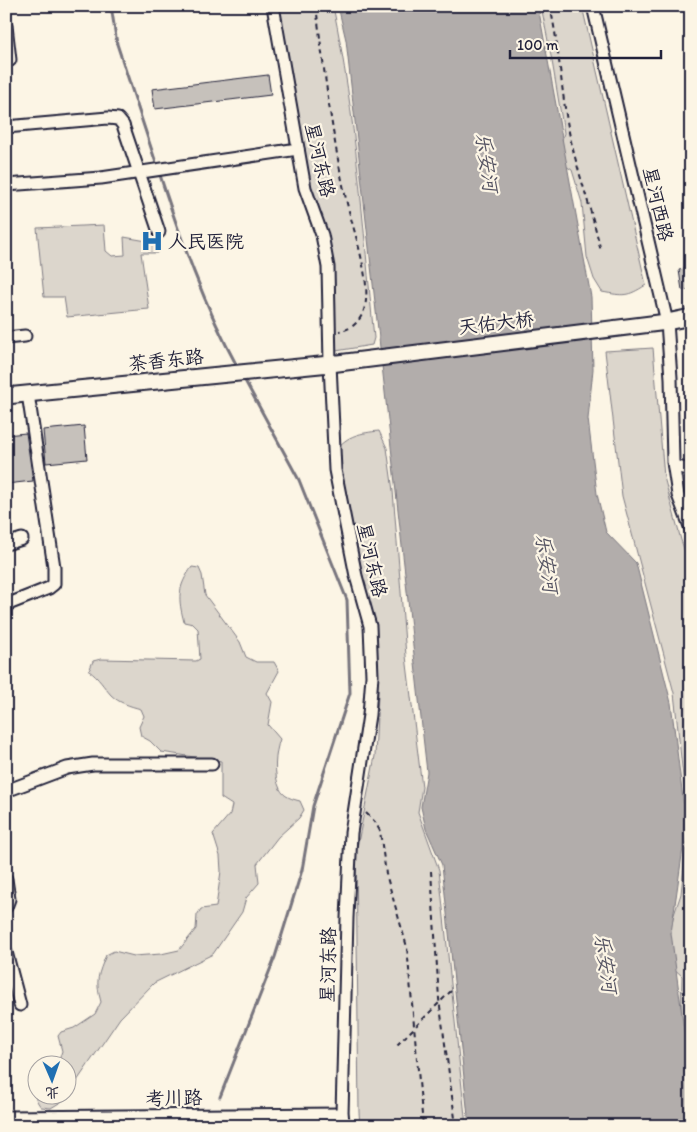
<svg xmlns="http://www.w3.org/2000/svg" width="697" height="1132" viewBox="0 0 697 1132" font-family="Itim,'LXGW WenKai TC',sans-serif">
	<rect width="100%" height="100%" fill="#fcf5e5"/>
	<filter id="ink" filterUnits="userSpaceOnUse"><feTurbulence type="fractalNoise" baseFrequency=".02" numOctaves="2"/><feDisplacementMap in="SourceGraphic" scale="10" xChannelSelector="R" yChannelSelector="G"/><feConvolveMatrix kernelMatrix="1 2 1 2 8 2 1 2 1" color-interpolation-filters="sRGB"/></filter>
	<g filter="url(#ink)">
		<!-- green -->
		<g fill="#dcd6cc" stroke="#7f7c84">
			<path d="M279,6H333C356,115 363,227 374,338L372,345L336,351L333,317L319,249L297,168Z"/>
			<path d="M541,6H582L646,285C627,297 624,296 602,292L594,279L587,257L582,203L572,170L561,163L559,149L564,133L552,61Z"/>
			<path d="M104,225L106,251L112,256L125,255L124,237L158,243L157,253H141L149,309L67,317L64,297H44L37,228Z"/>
			<path d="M653,348L664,477L681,540L691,569V1117L680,1042L682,976L670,965L666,938L681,894L688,823L674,693L622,496L605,351Z"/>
			<path d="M379,431L387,448L393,491L406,656L422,787L418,812L439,870L466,1126H360L359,1112L356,853L375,756L378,695L376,630L363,576L336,450C347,435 361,433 379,431Z"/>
			<path d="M192,567L199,568L202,575L205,595L240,642L246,657L256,662H274L279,671L267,693L272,702L268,725L280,739C275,753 273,775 280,789C284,797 292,799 300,801L304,810L299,818L278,837L257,864L259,883L246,898L242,912L213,954L154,983L120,1018L64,1100L51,1108L41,1107C32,1096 33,1085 34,1071L37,1070L38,1094H68V1064H49L59,1060L62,1051L58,1036L61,1032L74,1028L95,1014L101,1002C95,980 98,975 106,955L114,951L134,956L161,954L179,950L196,929L197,915L201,909L216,907L221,871L220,856L213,834L230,814L232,805L221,798V761L161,752L150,741L141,736L139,727L144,716L141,709C130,706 119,703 111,695C103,686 99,678 89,671L93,661L101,659L196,661L200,659L198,629L193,624L184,622C178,599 177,587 192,567Z"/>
		</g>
		<!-- water -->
		<path fill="#b2adab" stroke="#78757e" d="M338,6H538L591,297L593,369L588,419L597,494L606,532L636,563L671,703L684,807L683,848L671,933L691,1081V1126H469L442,865L426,829L421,807L427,772L346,40Z"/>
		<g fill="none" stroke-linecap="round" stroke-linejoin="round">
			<!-- stream -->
			<g stroke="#78757e" stroke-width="3">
				<path d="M111,6L117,44L157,166"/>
				<path d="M159,172C181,240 204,305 238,368"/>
				<path d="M220,1097L275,957L302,870L313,806L350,693L347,600L299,480L243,377"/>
			</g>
		</g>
		<!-- building -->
		<g fill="#c6c1bb" stroke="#22223b">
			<path d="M268,75L271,95L155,109L152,89Z"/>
			<path d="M691,268V289L682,290L679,270Z"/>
			<path d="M84,426L87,459L46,463L43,430Z"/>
			<path d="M26,433L33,481L6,484V435Z"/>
		</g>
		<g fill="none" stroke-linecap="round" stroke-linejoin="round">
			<defs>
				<g id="minor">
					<path d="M273,6L305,188L322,235L328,267L330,364L335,470L356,576L370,626L372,676L369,715L351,833L347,918L342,1114L344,1126"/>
					<path d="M593,6L667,322L671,378L673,462L678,495L691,529"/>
					<path d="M6,26L10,60"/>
					<path d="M6,127L108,118L118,119L123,125L159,232"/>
					<path d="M6,185L101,178L298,149"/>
					<path d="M6,338L25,336"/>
					<path d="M674,466L691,470"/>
					<path d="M6,544L22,539"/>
					<path d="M6,605L49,588L54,584V567L28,394"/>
					<path d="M6,791L67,768L93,764H212"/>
					<path d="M6,879L9,899L6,907"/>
					<path d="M6,952L20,1005"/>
					<path d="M6,1117L342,1114"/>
				</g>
				<path id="major" d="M6,396L330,364L667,322L691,317"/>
			</defs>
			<!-- minor casing -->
			<use href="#minor" stroke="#22223b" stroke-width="15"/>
			<!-- major casing -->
			<use href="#major" stroke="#22223b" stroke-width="19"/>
			<!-- path -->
			<g stroke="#22223b" stroke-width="2" stroke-dasharray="5 4" stroke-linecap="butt">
				<path d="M316,6C324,70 332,136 346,199C352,226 369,273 366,300C365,315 355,330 339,331"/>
				<path d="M550,6C559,46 561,87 568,127C576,169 592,209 601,252"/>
				<path d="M366,813L375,822L380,831L386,874L407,947L423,1126"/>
				<path d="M431,871L439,999L456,1126"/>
				<path d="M397,1045L451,991"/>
			</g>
			<!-- minor -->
			<use href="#minor" stroke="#fcf5e5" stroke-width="11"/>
			<!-- major -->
			<use href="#major" stroke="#fcf5e5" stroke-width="15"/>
		</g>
	</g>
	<!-- icons -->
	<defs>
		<symbol id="hospital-bare" viewBox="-9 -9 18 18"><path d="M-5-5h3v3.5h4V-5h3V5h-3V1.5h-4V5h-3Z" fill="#1f6fb2" stroke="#fcf5e5" stroke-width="2.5" paint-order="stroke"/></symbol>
	</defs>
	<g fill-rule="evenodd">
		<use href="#hospital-bare" x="136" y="225" width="32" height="32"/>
	</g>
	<g text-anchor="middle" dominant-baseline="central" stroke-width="4.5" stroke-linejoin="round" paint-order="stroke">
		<!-- street labels -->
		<g font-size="19" fill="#22223b" stroke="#fcf5e5">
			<text transform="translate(320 160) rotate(77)">星河东路</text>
			<text transform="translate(658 204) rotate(77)">星河西路</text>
			<text transform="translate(496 323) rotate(-7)">天佑大桥</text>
			<text transform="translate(166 360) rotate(-6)">茶香东路</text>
			<text transform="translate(372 560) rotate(77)">星河东路</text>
			<text transform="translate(328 965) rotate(-89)">星河东路</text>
			<text transform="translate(174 1098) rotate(-1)">考川路</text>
		</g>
		<!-- poi labels -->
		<g font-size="19" fill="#22223b" stroke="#fcf5e5" text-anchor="start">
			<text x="168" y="241">人民医院</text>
		</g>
		<!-- water labels -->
		<g font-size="20" font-style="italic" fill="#545362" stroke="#fcf5e5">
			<text transform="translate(487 162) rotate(82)">乐安河</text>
			<text transform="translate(547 563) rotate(82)">乐安河</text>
			<text transform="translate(606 963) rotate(82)">乐安河</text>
		</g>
	</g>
	<!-- margin -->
	<rect width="697" height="1132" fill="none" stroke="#fcf5e5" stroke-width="25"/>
	<rect x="12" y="12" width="672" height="1107" fill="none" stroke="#22223b" stroke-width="2" filter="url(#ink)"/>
	<!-- north arrow -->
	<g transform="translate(52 1080) rotate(178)"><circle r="24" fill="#fcf5e5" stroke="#a5a1a1"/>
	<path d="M0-4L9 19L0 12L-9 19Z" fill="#1f6fb2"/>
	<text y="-8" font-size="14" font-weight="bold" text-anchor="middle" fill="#22223b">北</text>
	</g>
	<!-- scale -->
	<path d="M510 50v8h151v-8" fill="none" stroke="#22223b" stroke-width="2.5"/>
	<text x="517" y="50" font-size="15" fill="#22223b" stroke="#fcf5e5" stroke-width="4" paint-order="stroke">100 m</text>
</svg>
